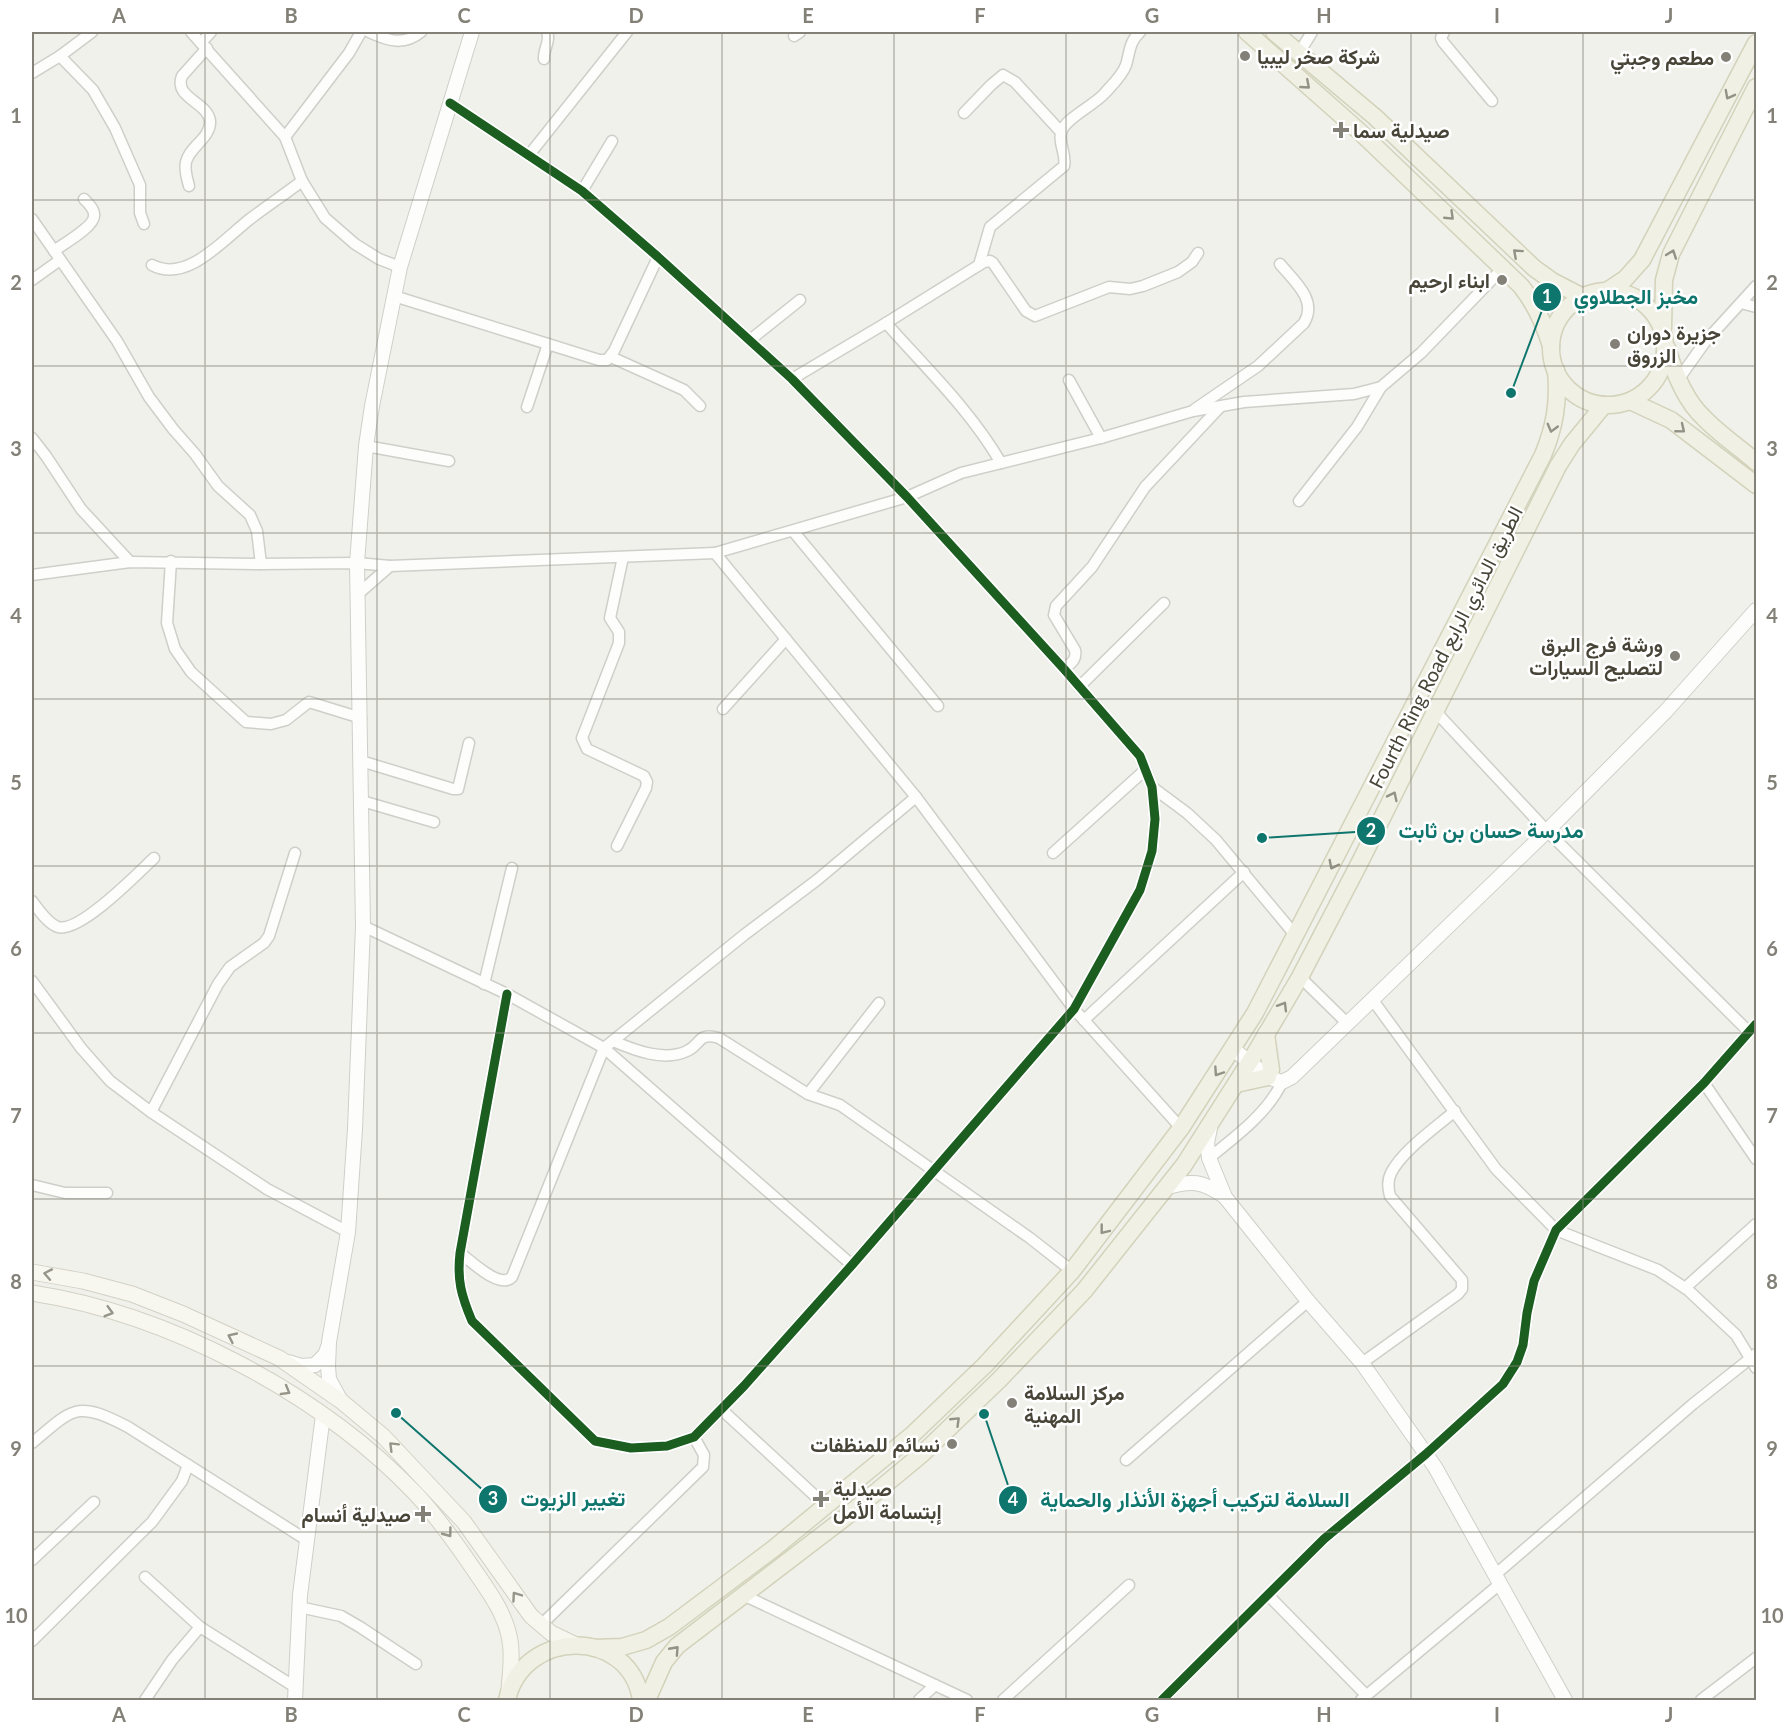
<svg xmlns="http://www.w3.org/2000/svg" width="1788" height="1732" viewBox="0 0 1788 1732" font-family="Lato,Vazirmatn,sans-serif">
	<rect width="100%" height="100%" fill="#f1f1ec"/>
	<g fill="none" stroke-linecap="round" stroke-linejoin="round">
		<defs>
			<g id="minor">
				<path d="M191,32L285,137L302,181L325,218L355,244L379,259L400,267"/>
				<path d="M369,32C388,41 404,46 421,32"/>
				<path d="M1444,32L1441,38L1443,42L1492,101"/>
				<path d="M794,36L800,32"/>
				<path d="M201,43L211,32"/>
				<path d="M1299,53L1312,32"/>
				<path d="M60,56L93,90L115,128L140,185V213L144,224"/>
				<path d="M544,59C543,50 551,40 547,32"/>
				<path d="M32,73L60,56L92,32"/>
				<path d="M450,103L582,191L658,257L792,379L907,497L1064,669L1140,756L1152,787L1155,819L1152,851L1140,890L1074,1009L852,1265L744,1386L694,1437L667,1446L631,1448L595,1441L472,1321C461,1295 457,1280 460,1253L507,994"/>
				<path d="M964,113L991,85L1003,75L1015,82L1061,132"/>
				<path d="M285,137L349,53L361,32"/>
				<path d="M529,155L627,32"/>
				<path d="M189,186C187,178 184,170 186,162C189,147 211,138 210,121C208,102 173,98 182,76L207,48"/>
				<path d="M582,191L612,141"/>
				<path d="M32,219L117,341L149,397L173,429L195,454L218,486L250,515L257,531L261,564"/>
				<path d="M54,251C63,244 94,227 94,216C95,210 88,203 84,199"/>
				<path d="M152,265C187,284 225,238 250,219C267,206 285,194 302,181"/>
				<path d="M979,265L990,227L1064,166C1067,154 1057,142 1062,130C1067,118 1094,105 1104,94C1112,85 1122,76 1126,65C1130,52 1129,42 1140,32"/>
				<path d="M32,280L60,260"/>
				<path d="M394,296L599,360H607L614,351L658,257"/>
				<path d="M1741,303L1756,307"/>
				<path d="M886,323C926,368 971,411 1001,463"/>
				<path d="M750,340L800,300"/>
				<path d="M611,357L684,390L700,406"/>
				<path d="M792,379L886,323L984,262L990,261L993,263L1026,311L1035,316L1109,287L1130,289L1143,286L1178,272L1192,262L1198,253"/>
				<path d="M1069,380L1101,438"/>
				<path d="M1678,380L1705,342L1756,286"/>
				<path d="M527,407L548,344"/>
				<path d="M1195,409L1258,366L1304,323C1318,300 1294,281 1280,264"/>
				<path d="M32,438L46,456L81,509L130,562"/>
				<path d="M366,446L449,461"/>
				<path d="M1299,501L1357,427L1381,387"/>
				<path d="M793,531L938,706"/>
				<path d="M715,553L907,497L961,473L1101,438L1193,411L1244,402L1354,394L1381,387L1421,353L1503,268"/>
				<path d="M171,561L167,623L175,649L191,672L246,722L271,724L286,720L309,702L361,718"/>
				<path d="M32,575L130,562L261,564L357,563L390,566L715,553L916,797L1074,1009L1181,1128"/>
				<path d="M358,594L390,566"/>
				<path d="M1064,669C1071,663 1077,660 1075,650L1054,615L1056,606L1092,567L1145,487L1220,407"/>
				<path d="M1079,687L1164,603"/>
				<path d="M723,709L786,639"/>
				<path d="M1435,711L1547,831L1749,1032"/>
				<path d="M361,761L453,789H458L469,743"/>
				<path d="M1152,787L1187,813L1216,840L1296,936"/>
				<path d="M362,801L434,822"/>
				<path d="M617,846L646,788L647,782L644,776L587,749L582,738L619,643V632L610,618L623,557"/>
				<path d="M1053,853L1145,770"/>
				<path d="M32,901C38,909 48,924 58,927C80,933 137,874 154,858"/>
				<path d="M363,926L507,994L604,1048L852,1265"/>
				<path d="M1300,977L1348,1024"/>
				<path d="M32,981L81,1048L110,1081L151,1112L267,1189L348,1232"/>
				<path d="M484,984L512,868"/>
				<path d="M1372,999L1496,1169L1556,1230L1658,1270L1688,1290L1736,1335L1756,1368"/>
				<path d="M1084,1020L1244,872"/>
				<path d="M613,1041C634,1050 664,1062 687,1051C702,1044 697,1032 719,1038L808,1094L840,1105L1030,1238L1072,1271"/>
				<path d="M1704,1083L1756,1159"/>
				<path d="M808,1094L879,1003"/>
				<path d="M151,1112L218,984L230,967L264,943L269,936L295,853"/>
				<path d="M1209,1158C1235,1137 1268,1113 1282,1082"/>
				<path d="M32,1185L65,1193H107"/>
				<path d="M460,1253C471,1261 500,1290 512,1277L604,1048L744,935L817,880L916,797"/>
				<path d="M1685,1288L1756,1224"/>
				<path d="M1362,1363L1458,1294L1462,1289V1280L1390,1196C1388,1188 1387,1181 1391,1173C1402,1151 1435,1128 1455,1111"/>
				<path d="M721,1409L826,1506"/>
				<path d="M32,1443C74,1408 76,1400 128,1427L305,1539"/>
				<path d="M1126,1460L1308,1301"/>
				<path d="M32,1560L94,1502"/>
				<path d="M1496,1574L1693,1404L1756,1354"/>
				<path d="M145,1577L200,1627L295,1687"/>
				<path d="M743,1595L967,1700"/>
				<path d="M1268,1595L1366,1695"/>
				<path d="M299,1607L341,1616L360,1627L416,1664"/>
				<path d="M541,1625L703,1467L704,1455L694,1437"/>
				<path d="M32,1641L152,1522L182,1481L188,1465"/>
				<path d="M145,1700L172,1660L200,1627"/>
				<path d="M919,1700L935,1685"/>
				<path d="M1003,1700L1129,1585"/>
				<path d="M1162,1700L1324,1539L1426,1454L1503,1384L1517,1362L1523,1345L1527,1313L1534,1281L1556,1230L1704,1083L1756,1024"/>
				<path d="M1361,1700L1501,1583"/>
				<path d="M1701,1700L1756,1658"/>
			</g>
			<g id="tertiary">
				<path d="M1233,1049L1268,1077L1282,1082L1292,1077L1547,831L1666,711L1756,610"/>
				<path d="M1210,1128L1207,1143L1209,1158L1225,1197L1308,1301L1362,1363L1435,1467L1565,1700"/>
				<path d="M1167,1187C1192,1180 1202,1181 1224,1196"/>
				<path d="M288,1362L301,1366L315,1365L325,1355L328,1347"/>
				<path d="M341,1401L329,1379L328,1366L329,1342L348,1232L355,1129L363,926L357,563L366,446L372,406L400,267L472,32"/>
				<path d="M295,1700L300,1595L323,1415"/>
			</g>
			<g id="secondary">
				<path d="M32,1272L83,1281L132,1294L183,1314L279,1358L341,1401L383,1436L464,1522L531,1616L551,1633L576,1645"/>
				<path d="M32,1293C169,1314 319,1393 415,1493C435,1514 452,1538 468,1561C484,1585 506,1612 510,1641C513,1657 510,1674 509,1690"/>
			</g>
			<g id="primary">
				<path d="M1247,32L1359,131L1521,286C1536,305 1544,323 1551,346"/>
				<path d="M1274,32L1375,117L1534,268L1552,281L1583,297"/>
				<path d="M1607,291L1625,279L1642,260L1756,43"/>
				<circle cx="1608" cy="348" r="57"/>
				<path d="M1663,328L1664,280L1671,254L1756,87"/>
				<path d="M1667,348C1674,372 1684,399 1703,417C1719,434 1739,447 1756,462"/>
				<path d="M1630,401L1671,420L1756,485"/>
				<path d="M1266,1034L1271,1070"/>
				<path d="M1236,1084L1268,1077"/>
				<path d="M594,1648L622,1647L646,1640L669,1627L773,1549L912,1435L985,1365L1072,1271L1181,1128L1255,1013L1543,455C1555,426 1559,401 1556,370"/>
				<path d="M507,1700C523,1628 630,1627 641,1700"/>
				<path d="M647,1700L664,1662L677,1646L847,1516L922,1454L999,1380L1084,1291L1184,1165L1254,1055L1300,977L1360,862L1558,466L1572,444L1604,405"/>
			</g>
		</defs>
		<!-- minor casing -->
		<use href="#minor" stroke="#cfcfc9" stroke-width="13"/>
		<!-- tertiary casing -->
		<use href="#tertiary" stroke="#cfcfc9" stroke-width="16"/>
		<!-- secondary casing -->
		<use href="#secondary" stroke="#d1d1c5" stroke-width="17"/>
		<!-- primary casing -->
		<use href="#primary" stroke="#d3d2ba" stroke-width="19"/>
		<!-- minor -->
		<use href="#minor" stroke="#fdfdfc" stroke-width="10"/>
		<!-- tertiary -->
		<use href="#tertiary" stroke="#fdfdfc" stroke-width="14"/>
		<!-- secondary -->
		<use href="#secondary" stroke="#f7f7ef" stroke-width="15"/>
		<!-- primary -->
		<use href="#primary" stroke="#f1f0e4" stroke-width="16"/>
		<defs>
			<g id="cycleway">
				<path d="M450,103L582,191L658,257L792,379L907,497L1064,669L1140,756L1152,787L1155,819L1152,851L1140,890L1074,1009L852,1265L744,1386L694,1437L667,1446L631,1448L595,1441L472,1321C461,1295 457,1280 460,1253L507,994"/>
				<path d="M1162,1700L1324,1539L1426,1454L1503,1384L1517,1362L1523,1345L1527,1313L1534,1281L1556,1230L1704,1083L1756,1024"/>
			</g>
		</defs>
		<!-- cycleway casing -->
		<use href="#cycleway" stroke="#fff" stroke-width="13"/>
		<!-- cycleway -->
		<use href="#cycleway" stroke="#1b5e20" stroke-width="9"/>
	</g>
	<!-- one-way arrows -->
	<defs><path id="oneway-chevron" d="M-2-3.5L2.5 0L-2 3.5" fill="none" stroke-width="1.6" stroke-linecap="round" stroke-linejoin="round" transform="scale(1.5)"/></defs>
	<g stroke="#949285">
		<use href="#oneway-chevron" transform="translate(1306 85) rotate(41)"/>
		<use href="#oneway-chevron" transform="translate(1729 95) rotate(118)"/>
		<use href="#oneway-chevron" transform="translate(1450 216) rotate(44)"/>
		<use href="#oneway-chevron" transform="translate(1517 253) rotate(-138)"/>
		<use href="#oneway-chevron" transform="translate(1672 254) rotate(-70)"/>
		<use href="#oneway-chevron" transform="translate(1552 428) rotate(105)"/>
		<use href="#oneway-chevron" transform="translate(1681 429) rotate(39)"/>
		<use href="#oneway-chevron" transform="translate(1393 796) rotate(-64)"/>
		<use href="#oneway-chevron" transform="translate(1333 865) rotate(117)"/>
		<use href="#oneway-chevron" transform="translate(1283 1006) rotate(-59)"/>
		<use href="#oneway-chevron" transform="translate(1218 1072) rotate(124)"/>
		<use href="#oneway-chevron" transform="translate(1104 1230) rotate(128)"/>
		<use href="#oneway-chevron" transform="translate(956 1421) rotate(-44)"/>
		<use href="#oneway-chevron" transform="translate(675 1650) rotate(-48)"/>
	</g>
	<g stroke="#97958a">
		<use href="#oneway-chevron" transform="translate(48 1274) rotate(-169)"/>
		<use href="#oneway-chevron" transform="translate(109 1312) rotate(16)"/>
		<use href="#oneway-chevron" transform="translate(232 1337) rotate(-155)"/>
		<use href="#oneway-chevron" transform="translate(286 1391) rotate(30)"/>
		<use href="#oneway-chevron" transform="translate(393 1446) rotate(-135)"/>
		<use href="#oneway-chevron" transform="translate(448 1533) rotate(53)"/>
		<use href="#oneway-chevron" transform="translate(516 1596) rotate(-125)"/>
	</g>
	<!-- grid -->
	<path fill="none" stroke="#838177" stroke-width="1.5" stroke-opacity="0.55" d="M205,32V1700M377,32V1700M550,32V1700M722,32V1700M894,32V1700M1066,32V1700M1238,32V1700M1411,32V1700M1583,32V1700M32,200H1756M32,366H1756M32,533H1756M32,699H1756M32,866H1756M32,1033H1756M32,1199H1756M32,1366H1756M32,1532H1756"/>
	<!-- markers -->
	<g fill="#838177" stroke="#fff" stroke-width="2">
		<circle cx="1245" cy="56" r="6"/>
		<circle cx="1726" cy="57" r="6"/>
		<path d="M1338 121h6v6h6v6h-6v6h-6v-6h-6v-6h6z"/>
		<circle cx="1502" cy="280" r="6"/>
		<circle cx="1615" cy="344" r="6"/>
		<circle cx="1675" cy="656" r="6"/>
		<circle cx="1012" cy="1403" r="6"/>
		<circle cx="952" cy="1444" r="6"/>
		<path d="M818 1490h6v6h6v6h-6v6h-6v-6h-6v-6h6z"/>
		<path d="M420 1505h6v6h6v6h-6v6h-6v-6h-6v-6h6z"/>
	</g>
	<g text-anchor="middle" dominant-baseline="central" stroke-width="5" stroke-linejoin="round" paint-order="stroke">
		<!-- poi labels -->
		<g font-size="20" font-weight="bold" fill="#484538" stroke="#fff" text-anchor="start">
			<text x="1257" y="56">شركة صخر ليبيا</text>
			<text x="1714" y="57" text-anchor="end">مطعم وجبتي</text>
			<text x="1353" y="130">صيدلية سما</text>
			<text x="1490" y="280" text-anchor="end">ابناء ارحيم</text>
			<text x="1627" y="332">جزيرة دوران<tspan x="1627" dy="23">الزروق</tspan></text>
			<text x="1663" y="644" text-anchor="end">ورشة فرج البرق<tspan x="1663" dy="23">لتصليح السيارات</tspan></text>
			<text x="1024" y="1392">مركز السلامة<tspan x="1024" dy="23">المهنية</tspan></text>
			<text x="940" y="1444" text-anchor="end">نسائم للمنظفات</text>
			<text x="833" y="1488">صيدلية<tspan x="833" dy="23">إبتسامة الأمل</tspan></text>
			<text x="411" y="1514" text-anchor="end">صيدلية أنسام</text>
		</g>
		<!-- street labels -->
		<g font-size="20" fill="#484538" stroke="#fff">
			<text transform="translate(1445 647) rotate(-63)">Fourth Ring Road الطريق الدائري الرابع</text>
		</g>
	</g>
	<!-- callouts -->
	<path fill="none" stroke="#0f766e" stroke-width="2" d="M1511 393L1547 297M1262 838L1371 831M396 1413L493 1499M984 1414L1013 1500"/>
	<g fill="#0f766e" stroke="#fff" stroke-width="2">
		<circle cx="1511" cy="393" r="6"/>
		<circle cx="1262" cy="838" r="6"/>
		<circle cx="396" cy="1413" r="6"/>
		<circle cx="984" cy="1414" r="6"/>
		<circle cx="1547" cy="297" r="15"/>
		<circle cx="1371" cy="831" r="15"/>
		<circle cx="493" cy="1499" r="15"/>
		<circle cx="1013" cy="1500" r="15"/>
	</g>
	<g font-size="18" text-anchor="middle" font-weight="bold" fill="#fff">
		<text x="1547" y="303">1</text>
		<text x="1371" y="837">2</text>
		<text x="493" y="1505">3</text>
		<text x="1013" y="1506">4</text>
	</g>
	<g font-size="21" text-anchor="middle" font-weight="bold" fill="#0f766e" stroke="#fff" stroke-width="5" stroke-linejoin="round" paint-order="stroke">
		<text x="1636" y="304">مخبز الجطلاوي</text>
		<text x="1491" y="838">مدرسة حسان بن ثابت</text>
		<text x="573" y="1506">تغيير الزيوت</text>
		<text x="1195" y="1507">السلامة لتركيب أجهزة الأنذار والحماية</text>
	</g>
	<!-- border -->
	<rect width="1788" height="1732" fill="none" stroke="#ffffff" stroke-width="66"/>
	<rect x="33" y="33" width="1722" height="1666" fill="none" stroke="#838177" stroke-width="2"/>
	<g font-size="20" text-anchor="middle" font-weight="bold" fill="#838177">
		<text x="119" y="23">A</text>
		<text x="291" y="23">B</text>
		<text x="464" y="23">C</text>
		<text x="636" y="23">D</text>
		<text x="808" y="23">E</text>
		<text x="980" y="23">F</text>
		<text x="1152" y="23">G</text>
		<text x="1324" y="23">H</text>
		<text x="1497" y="23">I</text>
		<text x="1669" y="23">J</text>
		<text x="16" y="123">1</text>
		<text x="1772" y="123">1</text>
		<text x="16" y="290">2</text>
		<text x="1772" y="290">2</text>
		<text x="16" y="456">3</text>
		<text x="1772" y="456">3</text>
		<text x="16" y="623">4</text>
		<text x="1772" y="623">4</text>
		<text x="16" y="790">5</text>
		<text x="1772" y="790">5</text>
		<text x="16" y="956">6</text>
		<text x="1772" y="956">6</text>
		<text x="16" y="1123">7</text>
		<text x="1772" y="1123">7</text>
		<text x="16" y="1289">8</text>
		<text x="1772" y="1289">8</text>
		<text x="16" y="1456">9</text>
		<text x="1772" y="1456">9</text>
		<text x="16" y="1623">10</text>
		<text x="1772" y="1623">10</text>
		<text x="119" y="1722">A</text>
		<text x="291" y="1722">B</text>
		<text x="464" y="1722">C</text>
		<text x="636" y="1722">D</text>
		<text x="808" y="1722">E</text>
		<text x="980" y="1722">F</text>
		<text x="1152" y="1722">G</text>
		<text x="1324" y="1722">H</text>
		<text x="1497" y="1722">I</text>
		<text x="1669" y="1722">J</text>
	</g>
</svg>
